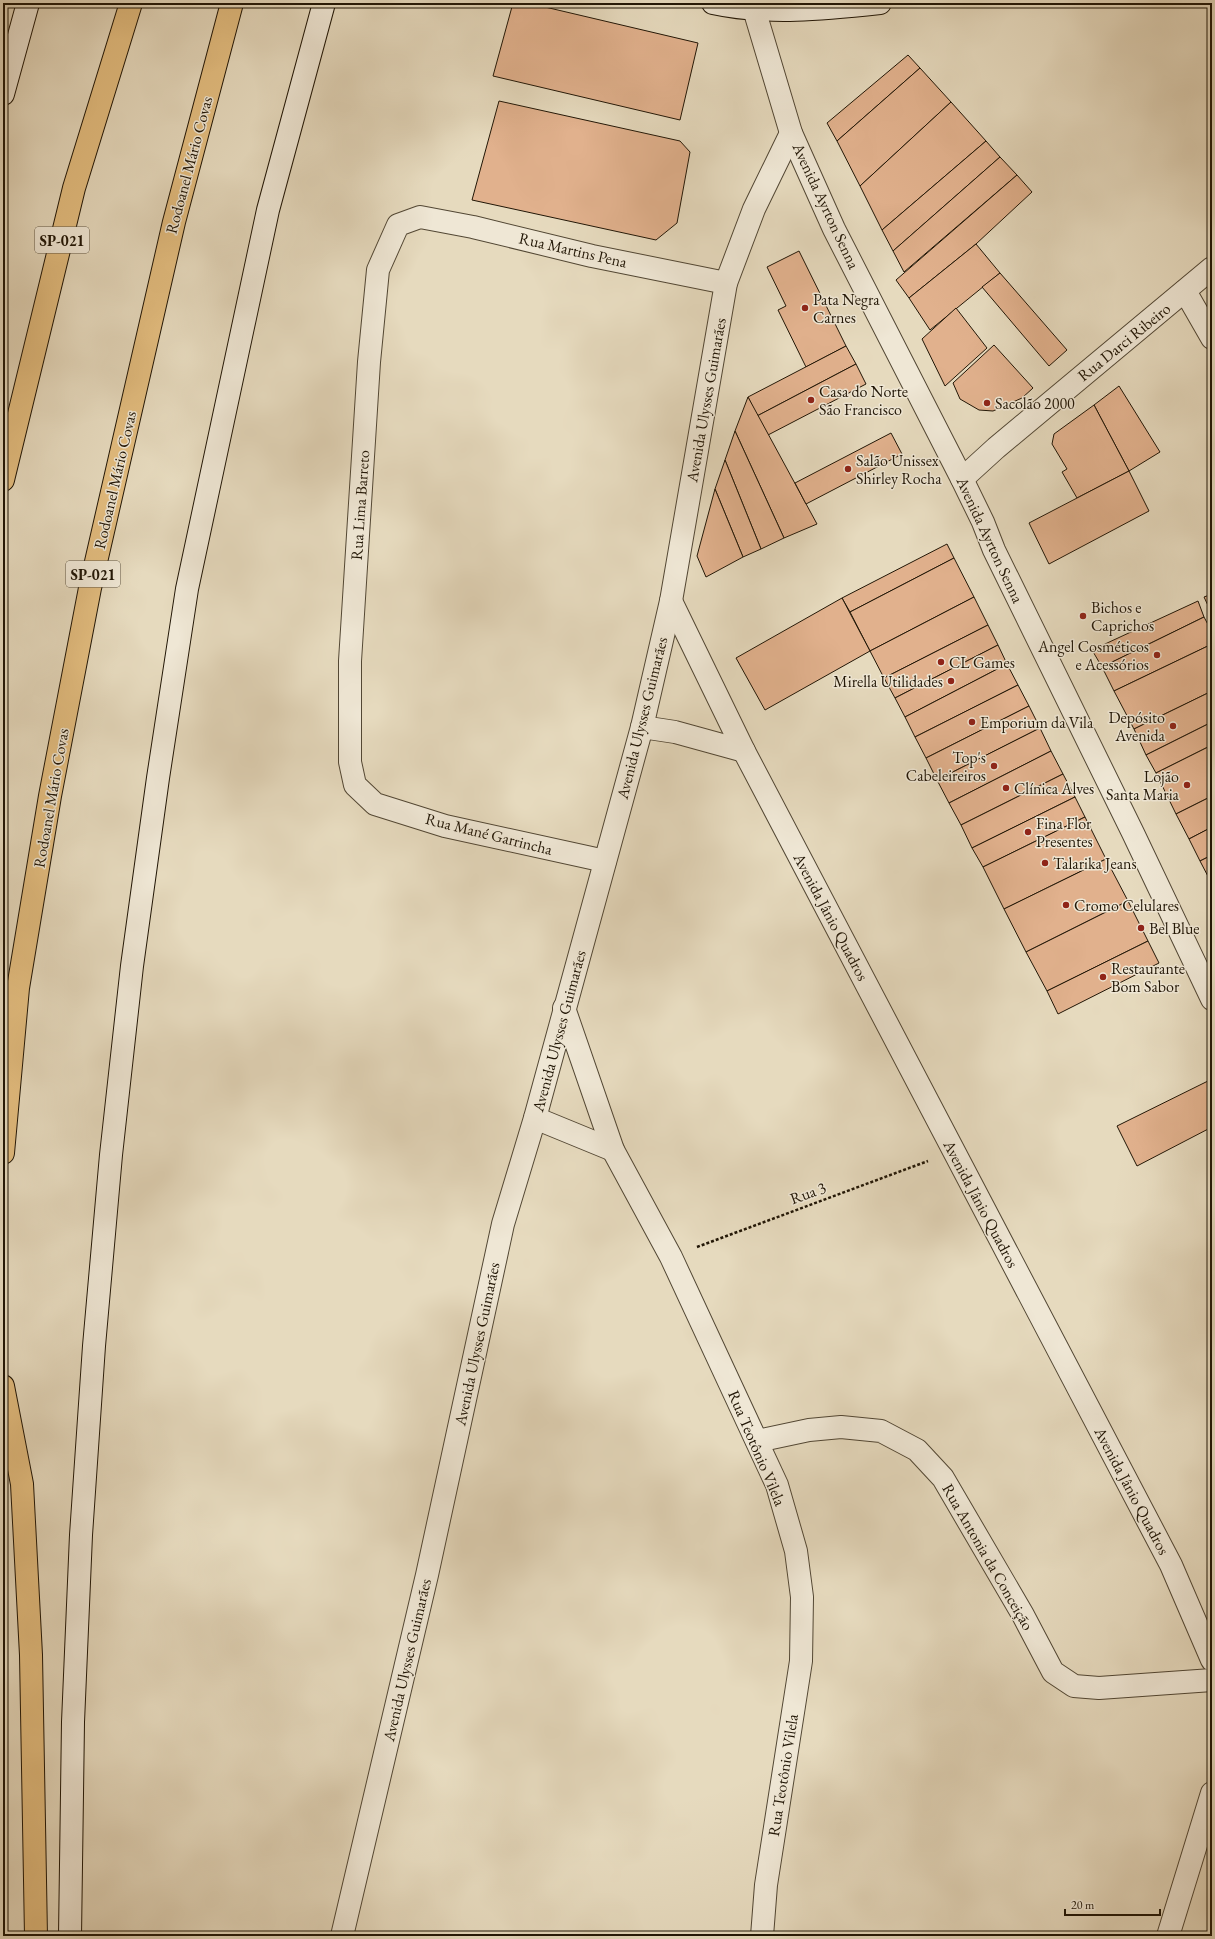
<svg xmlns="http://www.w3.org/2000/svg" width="1215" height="1939" viewBox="0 0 1215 1939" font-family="'EB Garamond',serif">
	<rect width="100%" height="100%" fill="#e6dabe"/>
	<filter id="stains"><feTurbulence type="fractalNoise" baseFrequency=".005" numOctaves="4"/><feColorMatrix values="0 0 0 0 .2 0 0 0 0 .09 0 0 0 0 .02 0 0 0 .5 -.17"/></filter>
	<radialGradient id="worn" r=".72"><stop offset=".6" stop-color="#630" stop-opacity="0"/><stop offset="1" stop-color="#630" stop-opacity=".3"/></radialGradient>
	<!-- building -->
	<g fill="#e1b18d" stroke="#211606">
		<path d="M513,3H528L698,43L680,120L493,76Z"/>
		<path d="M908,55L920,68L837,141L827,123Z"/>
		<path d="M920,68L951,102L860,186L837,141Z"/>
		<path d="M499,101L680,141L690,152L677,223L656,240L472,200Z"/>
		<path d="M951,102L986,141L882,230L860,186Z"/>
		<path d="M986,141L1000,157L893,251L882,230Z"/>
		<path d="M1000,157L1017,175L904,272L893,251Z"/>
		<path d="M1017,175L1032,192L976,244L909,298L896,280Z"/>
		<path d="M976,244L1000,273L930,330L909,298Z"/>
		<path d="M799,251L846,346L806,367L778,310L786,306L767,267Z"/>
		<path d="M1000,273L1067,350L1049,366L982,287Z"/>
		<path d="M956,308L987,348L945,386L922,339Z"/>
		<path d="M994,345L1033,388L1022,398L993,411L979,410L960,399L953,383Z"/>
		<path d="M846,346L856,364L757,416L748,397Z"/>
		<path d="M856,364L866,384L768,435L757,416Z"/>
		<path d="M1119,386L1160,452L1129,471L1094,405Z"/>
		<path d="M748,397L817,524L784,538L735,431Z"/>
		<path d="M1094,405L1129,471L1077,498L1062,472L1067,469L1052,444L1054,434Z"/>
		<path d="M735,431L784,538L761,549L725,460Z"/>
		<path d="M891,433L902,454L806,504L795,483Z"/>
		<path d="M725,460L761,549L743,557L715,489Z"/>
		<path d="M1129,471L1149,511L1049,564L1029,523Z"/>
		<path d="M715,489L743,557L706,577L697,556Z"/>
		<path d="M947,544L954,558L850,612L842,598Z"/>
		<path d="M954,558L974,597L870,651L850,612Z"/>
		<path d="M1212,594V614L1204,597Z"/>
		<path d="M974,597L988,625L884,678L870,651Z"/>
		<path d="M842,598L870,651L765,710L736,658Z"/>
		<path d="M1198,601L1204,617L1102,667L1092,650Z"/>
		<path d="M1204,617L1212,632V644L1114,691L1102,667Z"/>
		<path d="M988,625L998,645L895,698L884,678Z"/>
		<path d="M1212,644V691L1134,729L1114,691Z"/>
		<path d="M998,645L1007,664L905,717L895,698Z"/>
		<path d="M1007,664L1018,685L915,737L905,717Z"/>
		<path d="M1018,685L1029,706L926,758L915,737Z"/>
		<path d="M1212,691V722L1146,755L1134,729Z"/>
		<path d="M1029,706L1040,728L937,780L926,758Z"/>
		<path d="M1212,722V745L1156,773L1146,755Z"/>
		<path d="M1040,728L1051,751L949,803L937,780Z"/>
		<path d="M1212,745V796L1176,814L1156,773Z"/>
		<path d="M1051,751L1063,774L961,825L949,803Z"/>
		<path d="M1063,774L1075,797L972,848L961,825Z"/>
		<path d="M1212,796V827L1189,839L1176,814Z"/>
		<path d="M1075,797L1085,817L983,867L972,848Z"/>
		<path d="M1085,817L1106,859L1004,909L983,867Z"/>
		<path d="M1212,827V855L1200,861L1189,839Z"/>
		<path d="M1212,855V884L1200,861Z"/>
		<path d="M1106,859L1128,901L1026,952L1004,909Z"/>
		<path d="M1128,901L1148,941L1047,991L1026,952Z"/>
		<path d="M1148,941L1159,963L1058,1014L1047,991Z"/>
		<path d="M1212,1079V1127L1137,1166L1117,1126Z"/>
	</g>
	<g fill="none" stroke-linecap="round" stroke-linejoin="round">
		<defs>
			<g id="minor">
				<path d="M754,9L791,133L834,229L962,479L983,522L994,550L1133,833L1212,999"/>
				<path d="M1185,291L1212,338"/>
				<path d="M962,479L996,448L1212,268"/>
				<path d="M671,601L744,751L1171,1565L1212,1660"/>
				<path d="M642,727L675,732L744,751"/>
				<path d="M605,861L445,826L375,804L355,785L350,762V661L369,362L378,270L398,225L420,217L473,227L592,256L726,283"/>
				<path d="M564,1008L613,1150L671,1257L777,1485L796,1551L802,1597L801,1661L766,1885L762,1936"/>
				<path d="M535,1118L613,1150"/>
				<path d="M757,1441L809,1430L841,1427L881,1431L917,1450L943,1478L1023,1615L1053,1672L1074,1686L1099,1688L1212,1680"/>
				<path d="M342,1936L427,1575L503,1224L535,1118L642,727L671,601L726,283L754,209L791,133"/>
				<path d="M1168,1936L1212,1793"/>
			</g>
			<g id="secondary">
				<path d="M713,3C768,15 824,9 880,3"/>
				<path d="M3,94L28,3"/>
				<path d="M70,1936L73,1722L81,1535L94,1346L111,1155L132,966L158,778L187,589L268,210L324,3"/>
			</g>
			<g id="motorway">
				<path d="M3,480L74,188L131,3"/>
				<path d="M3,1153L18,988L50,796L90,588L174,222L232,3"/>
				<path d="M3,1386L22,1484L31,1655L36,1936"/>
			</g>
		</defs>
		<!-- minor casing -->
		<use href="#minor" stroke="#524734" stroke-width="24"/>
		<!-- secondary casing -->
		<use href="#secondary" stroke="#211606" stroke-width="24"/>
		<!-- motorway casing -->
		<use href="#motorway" stroke="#211606" stroke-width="24"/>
		<!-- path -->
		<path stroke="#211606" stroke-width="2.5" stroke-dasharray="3 2" stroke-linecap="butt" d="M697,1247L928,1161"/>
		<!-- minor -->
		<use href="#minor" stroke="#efe7d5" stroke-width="22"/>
		<!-- secondary -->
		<use href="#secondary" stroke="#efe7d5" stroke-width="22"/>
		<!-- motorway -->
		<use href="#motorway" stroke="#e3bd7f" stroke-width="22"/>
	</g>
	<!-- markers -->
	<g fill="#8f2418" stroke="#efe7d5" stroke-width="1.5">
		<circle cx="805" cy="308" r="4"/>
		<circle cx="811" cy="400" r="4"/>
		<circle cx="987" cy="403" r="4"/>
		<circle cx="848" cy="469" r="4"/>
		<circle cx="1083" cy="616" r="4"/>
		<circle cx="1157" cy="655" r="4"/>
		<circle cx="941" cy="662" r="4"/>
		<circle cx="951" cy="681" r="4"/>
		<circle cx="972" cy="722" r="4"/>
		<circle cx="1173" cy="726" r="4"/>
		<circle cx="994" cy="766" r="4"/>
		<circle cx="1187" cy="785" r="4"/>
		<circle cx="1006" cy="788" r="4"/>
		<circle cx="1028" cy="832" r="4"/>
		<circle cx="1045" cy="863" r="4"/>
		<circle cx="1066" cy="905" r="4"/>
		<circle cx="1141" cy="928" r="4"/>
		<circle cx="1103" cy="977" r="4"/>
	</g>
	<g text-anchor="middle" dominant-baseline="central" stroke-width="3" stroke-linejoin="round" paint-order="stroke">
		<!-- shield labels -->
		<g fill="#efe7d5" stroke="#5f5544" stroke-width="1">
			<rect x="35" y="227" width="54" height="26" rx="3"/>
			<rect x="66" y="561" width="54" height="26" rx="3"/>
		</g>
		<g font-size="15" font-weight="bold" fill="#211606">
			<text x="62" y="240">SP-021</text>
			<text x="93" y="574">SP-021</text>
		</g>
		<!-- street labels -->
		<g font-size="16" fill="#211606" stroke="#efe7d5">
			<text transform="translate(189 165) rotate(-75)">Rodoanel Mário Covas</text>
			<text transform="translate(826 206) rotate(65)">Avenida Ayrton Senna</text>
			<text transform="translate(573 250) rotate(13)">Rua Martins Pena</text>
			<text transform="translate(1124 342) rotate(-39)">Rua Darci Ribeiro</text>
			<text transform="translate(706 400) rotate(-80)">Avenida Ulysses Guimarães</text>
			<text transform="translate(115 480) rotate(-77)">Rodoanel Mário Covas</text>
			<text transform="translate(360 505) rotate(-86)">Rua Lima Barreto</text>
			<text transform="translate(990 540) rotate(65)">Avenida Ayrton Senna</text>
			<text transform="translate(642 718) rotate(-76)">Avenida Ulysses Guimarães</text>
			<text transform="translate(51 798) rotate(-80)">Rodoanel Mário Covas</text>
			<text transform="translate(489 834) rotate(14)">Rua Mané Garrincha</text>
			<text transform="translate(831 917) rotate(62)">Avenida Jânio Quadros</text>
			<text transform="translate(559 1031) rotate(-75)">Avenida Ulysses Guimarães</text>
			<text transform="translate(808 1193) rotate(-20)">Rua 3</text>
			<text transform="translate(981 1204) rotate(62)">Avenida Jânio Quadros</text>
			<text transform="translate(477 1344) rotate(-78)">Avenida Ulysses Guimarães</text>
			<text transform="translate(757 1448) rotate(67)">Rua Teotônio Vilela</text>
			<text transform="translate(1132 1491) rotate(62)">Avenida Jânio Quadros</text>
			<text transform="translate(988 1557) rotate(60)">Rua Antonia da Conceição</text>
			<text transform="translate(407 1660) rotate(-77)">Avenida Ulysses Guimarães</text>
			<text transform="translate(783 1775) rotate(-81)">Rua Teotônio Vilela</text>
		</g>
		<!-- poi labels -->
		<g font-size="16" fill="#211606" stroke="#efe7d5" text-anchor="start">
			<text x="813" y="299">Pata Negra<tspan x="813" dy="18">Carnes</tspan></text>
			<text x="819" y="391">Casa do Norte<tspan x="819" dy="18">São Francisco</tspan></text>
			<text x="995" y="403">Sacolão 2000</text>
			<text x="856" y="460">Salão Unissex<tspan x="856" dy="18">Shirley Rocha</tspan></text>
			<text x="1091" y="607">Bichos e<tspan x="1091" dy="18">Caprichos</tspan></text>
			<text x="1149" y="646" text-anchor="end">Angel Cosméticos<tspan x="1149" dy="18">e Acessórios</tspan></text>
			<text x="949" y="662">CL Games</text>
			<text x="943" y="681" text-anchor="end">Mirella Utilidades</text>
			<text x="1165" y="717" text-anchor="end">Depósito<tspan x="1165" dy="18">Avenida</tspan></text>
			<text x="980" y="722">Emporium da Vila</text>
			<text x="986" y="757" text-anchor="end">Top's<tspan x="986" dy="18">Cabeleireiros</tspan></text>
			<text x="1179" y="776" text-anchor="end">Lojão<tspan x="1179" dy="18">Santa Maria</tspan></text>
			<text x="1014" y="788">Clínica Alves</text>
			<text x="1036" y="823">Fina Flor<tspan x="1036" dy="18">Presentes</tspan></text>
			<text x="1053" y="863">Talarika Jeans</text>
			<text x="1074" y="905">Cromo Celulares</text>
			<text x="1149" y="928">Bel Blue</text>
			<text x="1111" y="968">Restaurante<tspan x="1111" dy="18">Bom Sabor</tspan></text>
		</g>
	</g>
	<!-- margin -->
	<rect width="1215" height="1939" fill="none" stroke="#e6dabe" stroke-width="16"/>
	<rect x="4" y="4" width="1207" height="1931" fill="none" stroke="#211606" stroke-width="2"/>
	<rect x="8" y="8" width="1199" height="1923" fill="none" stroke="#211606"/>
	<!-- scale -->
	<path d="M1065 1909v6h95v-6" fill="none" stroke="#211606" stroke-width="2"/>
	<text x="1071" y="1909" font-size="12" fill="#211606" stroke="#efe7d5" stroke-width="3" paint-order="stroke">20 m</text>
	<rect width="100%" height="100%" filter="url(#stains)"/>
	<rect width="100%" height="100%" fill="url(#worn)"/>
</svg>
